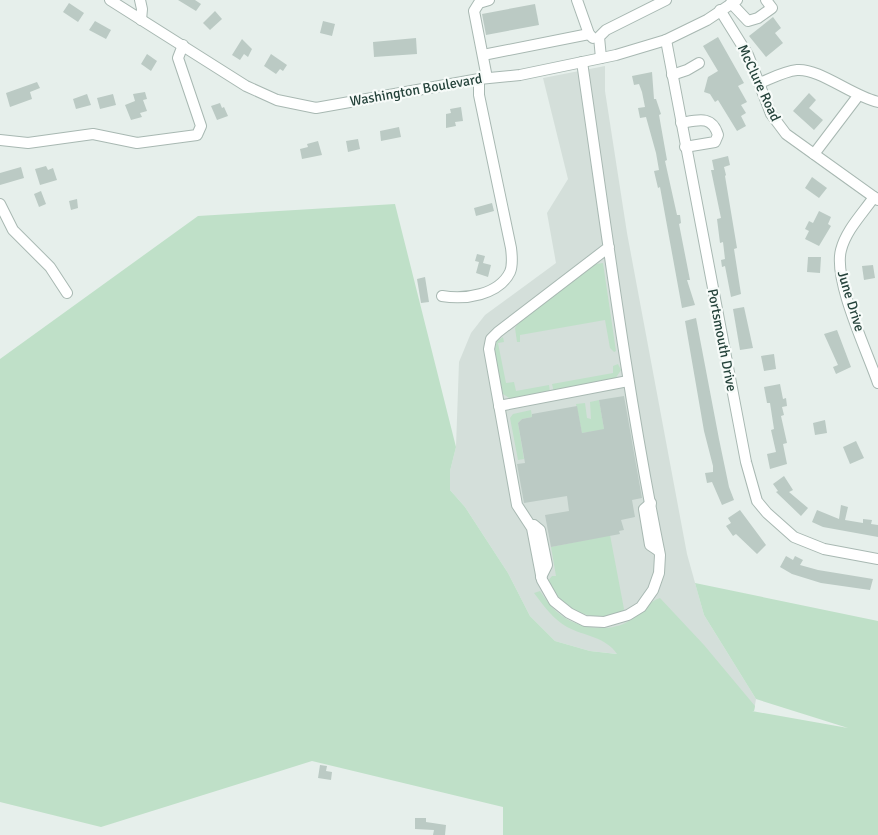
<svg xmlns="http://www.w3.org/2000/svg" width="878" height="835" viewBox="0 0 878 835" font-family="Signika,sans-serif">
	<rect width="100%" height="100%" fill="#e6efeb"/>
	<!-- built -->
	<path fill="#d4dfda" d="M605,66V91L627,233L687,554L704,615L756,699L754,711L618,654L590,651L555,641L530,616L508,573L465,507L450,490V471L456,447L459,362L471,333L485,315L556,263L547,213L568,179L543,78Z"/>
	<!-- green -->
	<g fill="#bfe0c8">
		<path d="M395,204L456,447L450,471V490L465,507L508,573L530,616L555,641L590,651L617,654C606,637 584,636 567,627C553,619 543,605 534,593L540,591C545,598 550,606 557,612C575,628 607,634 629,621C640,615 649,601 660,598L704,645L755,706L754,711H752L848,728L756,699L704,615L695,583L878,621V835H503V807L312,761L101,827L0,802V359L198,216Z"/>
		<path d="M603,263L616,351L614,352L610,348L605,320L520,335V342H517L515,328L520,321L596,264Z"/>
		<path d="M503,337L504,342L498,343L506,383L514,382L516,391L549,385L550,392L511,399L503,394L494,352L497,341Z"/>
		<path d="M618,364L621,370L615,379L554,392L552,384L613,373V366Z"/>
		<path d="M599,400L605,435L597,437L595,431L582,433L576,404L585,403L587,418L591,419L590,402Z"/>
		<path d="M531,410L532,417L522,419L518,423L524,459L518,460L510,418L513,414Z"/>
		<path d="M610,535L624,609L622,613C590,623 563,611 548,581L552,576H556L551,547Z"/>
	</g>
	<!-- building -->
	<g fill="#bbcac4">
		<path d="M178,0H195L201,4L196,11Z"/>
		<path d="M69,3L84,13L78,22L63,12Z"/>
		<path d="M535,4L539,25L486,35L482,14Z"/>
		<path d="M215,11L222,19L210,30L203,23Z"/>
		<path d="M773,17L781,28L775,33L783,43L766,57L749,36Z"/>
		<path d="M95,21L111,30L106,39L89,30Z"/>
		<path d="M323,21L335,24L332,36L320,33Z"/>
		<path d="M718,37L744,83L738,86L747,102L741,105L746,113L741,116L746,126L737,131L718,100L715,102L710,94L704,92L708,77L718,71L703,46Z"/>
		<path d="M416,38L417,54L374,57L373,42Z"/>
		<path d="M242,39L252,49L248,57L244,54L240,60L232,55Z"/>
		<path d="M147,54L157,61L151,71L141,64Z"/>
		<path d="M271,54L287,65L283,71L280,69L276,74L264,66Z"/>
		<path d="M652,72L654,99H656L661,114L659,115L667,160L665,161L677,215H680L681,223L679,224L690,280H687L695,305L682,308L660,187L658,188L654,171L659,170L656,153L646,117L640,118L638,108L645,107L642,92L639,84L634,85L632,76Z"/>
		<path d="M37,82L40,88L30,92L32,99L10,107L6,93Z"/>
		<path d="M145,92L147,99L143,100L147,111L140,113L142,117L131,120L125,105L135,101L133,94Z"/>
		<path d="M809,93L816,100L809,108L823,120L814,130L793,111Z"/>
		<path d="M87,94L91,105L76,109L73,99Z"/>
		<path d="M113,94L116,105L100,109L97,98Z"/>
		<path d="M220,103L222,108L224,107L228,116L217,120L211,106Z"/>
		<path d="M461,107L463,121L455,122L456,126L446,128V114L451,113L450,109Z"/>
		<path d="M399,127L401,137L381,141L380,131Z"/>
		<path d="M358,139L360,149L348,152L346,141Z"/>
		<path d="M318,141L322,155L302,159L300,149L308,147L307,144Z"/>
		<path d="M728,156L730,165L724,167L726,175L725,176L737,248L734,249L741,294L731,297L725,266L722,267L721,260L725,259L723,242L720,243L717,219L721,218L711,170H714L712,160Z"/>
		<path d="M46,166L48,170L53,168L57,180L40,185L35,169Z"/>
		<path d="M21,167L24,178L0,185V173Z"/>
		<path d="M812,177L827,188L819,198L805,188Z"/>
		<path d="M41,191L46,204L39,207L34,194Z"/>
		<path d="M77,199L78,208L71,210L69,201Z"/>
		<path d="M492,203L494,211L476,216L474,208Z"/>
		<path d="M819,211L831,217L828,224L831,226L819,246L805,239L809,231L805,229L809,221L813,223Z"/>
		<path d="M477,254L485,256L483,263L491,265L488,277L476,273L479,262L475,261Z"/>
		<path d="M808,257H821L820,273L807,272Z"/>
		<path d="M873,265L875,278L864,280L862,266Z"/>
		<path d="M425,277L429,302L421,303L417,279Z"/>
		<path d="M744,307L753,348L740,350L733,309Z"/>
		<path d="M696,318L719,439L729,487L734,500L722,505L712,482L707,483L705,473L713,472V466L704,431L685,321Z"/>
		<path d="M837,330L851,367L836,374L833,367L838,365L824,334Z"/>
		<path d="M774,354L776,369L764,371L761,356Z"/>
		<path d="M780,384L783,399L786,398L787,406L782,407L784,415L781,416L787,443L783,444L787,464L770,469L767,454L776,452L771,430L774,429L770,403H767L764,387Z"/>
		<path d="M624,396L642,498L632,500L635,517L621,520L624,530L619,531L620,534L551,547L545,515L569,511L567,496L524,503L517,464L525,463L518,423L522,419L532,417V414L577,406L582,433L604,429L599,400Z"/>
		<path d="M825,420L827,433L815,435L813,423Z"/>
		<path d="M856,441L864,458L850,464L843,447Z"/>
		<path d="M784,476L793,490L789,492L808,508L801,516L776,492L778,491L773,484Z"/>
		<path d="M841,505L848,507L845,520L863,523V519L872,520L871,524L878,525V537L823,527L812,522L817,510L839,519Z"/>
		<path d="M740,510L766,545L757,554L736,534L733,536L726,526L731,523L728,518Z"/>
		<path d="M786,556L793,560L795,556L803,560L800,565L818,570L873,579L870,590L821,583L792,574L780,567Z"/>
		<path d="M320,765L327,766L326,771L332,772L331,780L318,778Z"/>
		<path d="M415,818H426V822L446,825L445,835H433L434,830L415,829Z"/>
	</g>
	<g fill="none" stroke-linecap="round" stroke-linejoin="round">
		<defs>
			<g id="minor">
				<path d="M110,0L246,86L277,100L316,108L479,79L520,75L616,55L666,40L707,20L737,0"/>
				<path d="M140,0L142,9L141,20"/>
				<path d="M577,0L589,34L593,38"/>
				<path d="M731,3L748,21L758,18L772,8L766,0"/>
				<path d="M720,10L748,55L771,114L786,134L878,200"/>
				<path d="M666,40L746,462L757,501L767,513L794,537L824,549L878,559"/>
				<path d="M483,55L589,34"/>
				<path d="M601,58L599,37L606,30L666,0"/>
				<path d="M582,62C606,226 627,392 660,555L659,573L653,590L641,607L628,615L604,622L585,621L569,613L554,601L542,580L532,528L517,505L489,349L491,339L498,332L609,247"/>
				<path d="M672,75L687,70L699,63"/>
				<path d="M487,78L474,11L479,3L489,0"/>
				<path d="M760,83C772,78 785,71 797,70C819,68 852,96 878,102"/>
				<path d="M681,123C698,120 712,115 718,135L715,142L685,147"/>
				<path d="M0,140L28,143L93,134L137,143L197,135L201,126L178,58L183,45"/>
				<path d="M814,154L858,96"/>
				<path d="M874,197C863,213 846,230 841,250C833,280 867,351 878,383"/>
				<path d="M0,204L13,230L50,267L67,293"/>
				<path d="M442,296C465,300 499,295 510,272C513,265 512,256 511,248L479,95V79"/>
				<path d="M499,406L628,381"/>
				<path d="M651,503L644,509L650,545L659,551"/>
				<path d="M534,525L540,530L547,565L541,577"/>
			</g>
		</defs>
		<!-- minor casing -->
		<use href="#minor" stroke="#a8b8b2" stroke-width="12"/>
		<!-- minor -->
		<use href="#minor" stroke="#fff" stroke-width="10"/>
	</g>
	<g text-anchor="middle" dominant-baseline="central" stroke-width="4.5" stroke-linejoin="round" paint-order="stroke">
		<!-- street labels -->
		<g font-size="14" fill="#24423a" stroke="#f7fbf9">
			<text transform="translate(759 83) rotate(65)">McClure Road</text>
			<text transform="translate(416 90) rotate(-10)">Washington Boulevard</text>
			<text transform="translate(851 301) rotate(73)">June Drive</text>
			<text transform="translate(722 340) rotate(79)">Portsmouth Drive</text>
		</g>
	</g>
</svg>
